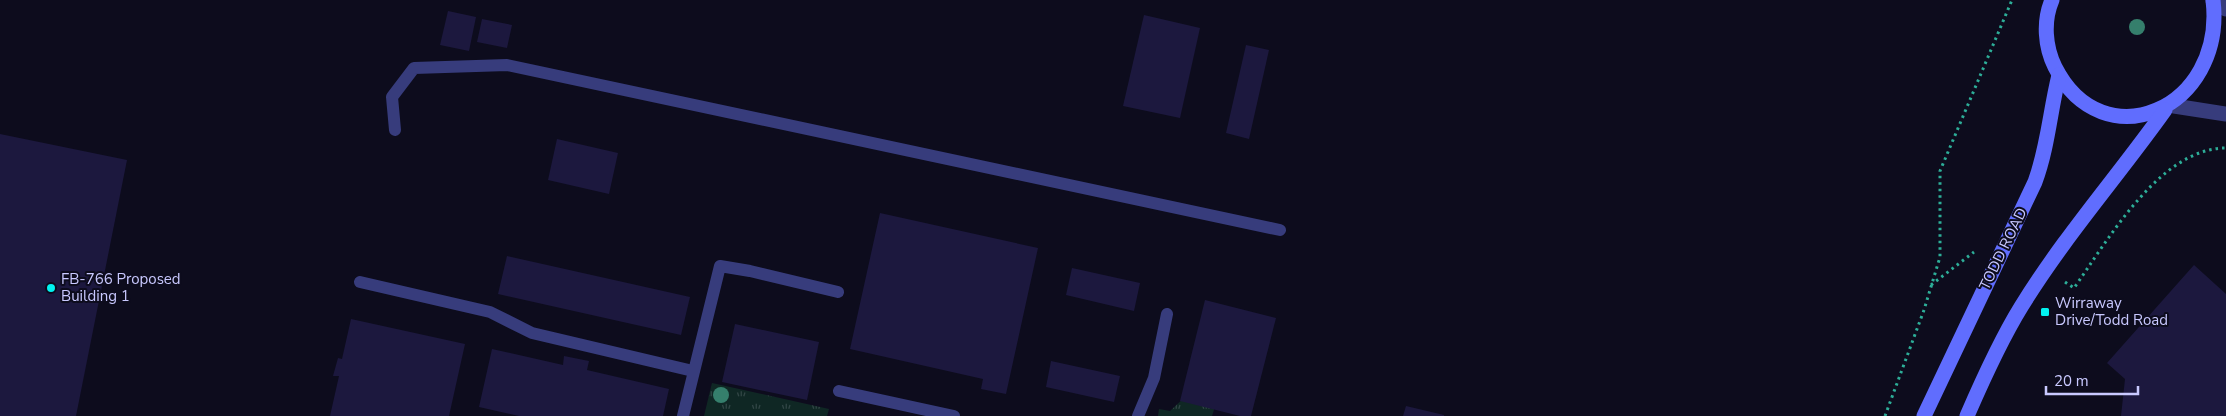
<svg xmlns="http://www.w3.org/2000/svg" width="2226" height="416" viewBox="0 0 2226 416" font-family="'Nunito Sans',sans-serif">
	<defs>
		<pattern id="grass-tufts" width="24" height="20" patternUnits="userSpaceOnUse" patternTransform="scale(1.25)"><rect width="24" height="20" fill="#0f2724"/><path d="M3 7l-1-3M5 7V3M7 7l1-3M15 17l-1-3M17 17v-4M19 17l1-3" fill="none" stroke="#314545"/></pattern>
	</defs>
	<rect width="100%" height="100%" fill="#0d0c1d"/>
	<!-- grass -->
	<g fill="url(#grass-tufts)">
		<path d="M712,383L829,409L827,416H704Z"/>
		<path d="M1185,397L1216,403L1212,416H1158L1159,409L1170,411Z"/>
	</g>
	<!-- building -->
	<g fill="#1c183e">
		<path d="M448,11L476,17L469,51L440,45Z"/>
		<path d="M1144,15L1200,28L1180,118L1123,106Z"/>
		<path d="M482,19L512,25L507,48L477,42Z"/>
		<path d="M1246,45L1269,50L1249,139L1226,133Z"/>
		<path d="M0,134L127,160L76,416H0Z"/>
		<path d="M557,139L618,153L609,194L548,180Z"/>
		<path d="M880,213L1038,248L1006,394L981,389L983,379L850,349Z"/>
		<path d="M507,256L690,297L681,335L498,294Z"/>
		<path d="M2194,265L2226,294V416H2121L2125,379L2107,363Z"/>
		<path d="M1072,268L1140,283L1134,311L1066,295Z"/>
		<path d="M1205,300L1276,318L1251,416H1240L1180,401Z"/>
		<path d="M351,319L465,344L449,416H330L339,376H333L338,358L342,359Z"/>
		<path d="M735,324L819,342L807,400L722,382Z"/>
		<path d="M492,349L563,365L564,356L589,361L587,370L669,389L663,416H519L479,407Z"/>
		<path d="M1051,361L1120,376L1114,402L1046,387Z"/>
		<path d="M1406,406L1444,415V416H1403Z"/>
	</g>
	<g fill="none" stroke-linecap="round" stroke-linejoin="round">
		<!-- path -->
		<g stroke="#2dae98" stroke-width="3" stroke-dasharray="2.5 4" stroke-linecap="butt">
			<path d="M2065,282L2074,288C2108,240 2160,148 2226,148"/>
			<path d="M1931,285L1974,252"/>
			<path d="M1885,416L1924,310L1940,257V171L2012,0"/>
		</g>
		<!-- lane -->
		<g stroke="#373c7c" stroke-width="12">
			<path d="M395,130L392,97L414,68L507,65L1280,230"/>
			<path d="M360,282L490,312L532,333L693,371"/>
			<path d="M839,391L954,416"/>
			<path d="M683,416L720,266L750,271L838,292"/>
			<path d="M1138,416L1154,378L1167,314"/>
		</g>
		<!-- street -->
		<g stroke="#373c7c" stroke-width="15">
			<path d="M2213,1L2226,9"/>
			<path d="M2174,106L2226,114"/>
		</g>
		<!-- secondary -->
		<g stroke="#606dfe" stroke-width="15">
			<path d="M2052,0C2043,21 2045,47 2055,67C2103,162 2226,109 2213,0"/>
			<path d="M1924,416L2035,182C2048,147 2050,111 2059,75"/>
			<path d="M1967,416C1983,379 2000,341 2021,307C2064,237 2118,176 2165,110"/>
		</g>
	</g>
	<!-- trees -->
	<g fill="#357f6c">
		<circle cx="2137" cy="27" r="8"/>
		<circle cx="721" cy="395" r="8"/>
	</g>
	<!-- markers -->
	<g fill="#01f2f0" stroke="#0d0c1d" stroke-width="2">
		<circle cx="51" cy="288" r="5"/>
		<rect x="2040" y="307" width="10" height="10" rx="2.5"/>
	</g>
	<g text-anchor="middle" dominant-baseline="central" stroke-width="4" stroke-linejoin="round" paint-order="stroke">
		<!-- street labels -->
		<g font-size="15" fill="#c9c9ff" stroke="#0d0c1d">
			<text transform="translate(2003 249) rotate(-64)">TODD ROAD</text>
		</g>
		<!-- poi labels -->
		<g font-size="15" fill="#c9c9ff" stroke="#0d0c1d" text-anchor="start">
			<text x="61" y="279">FB-766 Proposed<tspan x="61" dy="17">Building 1</tspan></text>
			<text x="2055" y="303">Wirraway<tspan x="2055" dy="17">Drive/Todd Road</tspan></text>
		</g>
	</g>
	<!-- scale -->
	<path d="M2046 386v8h92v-8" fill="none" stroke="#c9c9ff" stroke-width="2.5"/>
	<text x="2054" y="386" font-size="15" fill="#c9c9ff" stroke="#0d0c1d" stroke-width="4" paint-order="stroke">20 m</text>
</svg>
